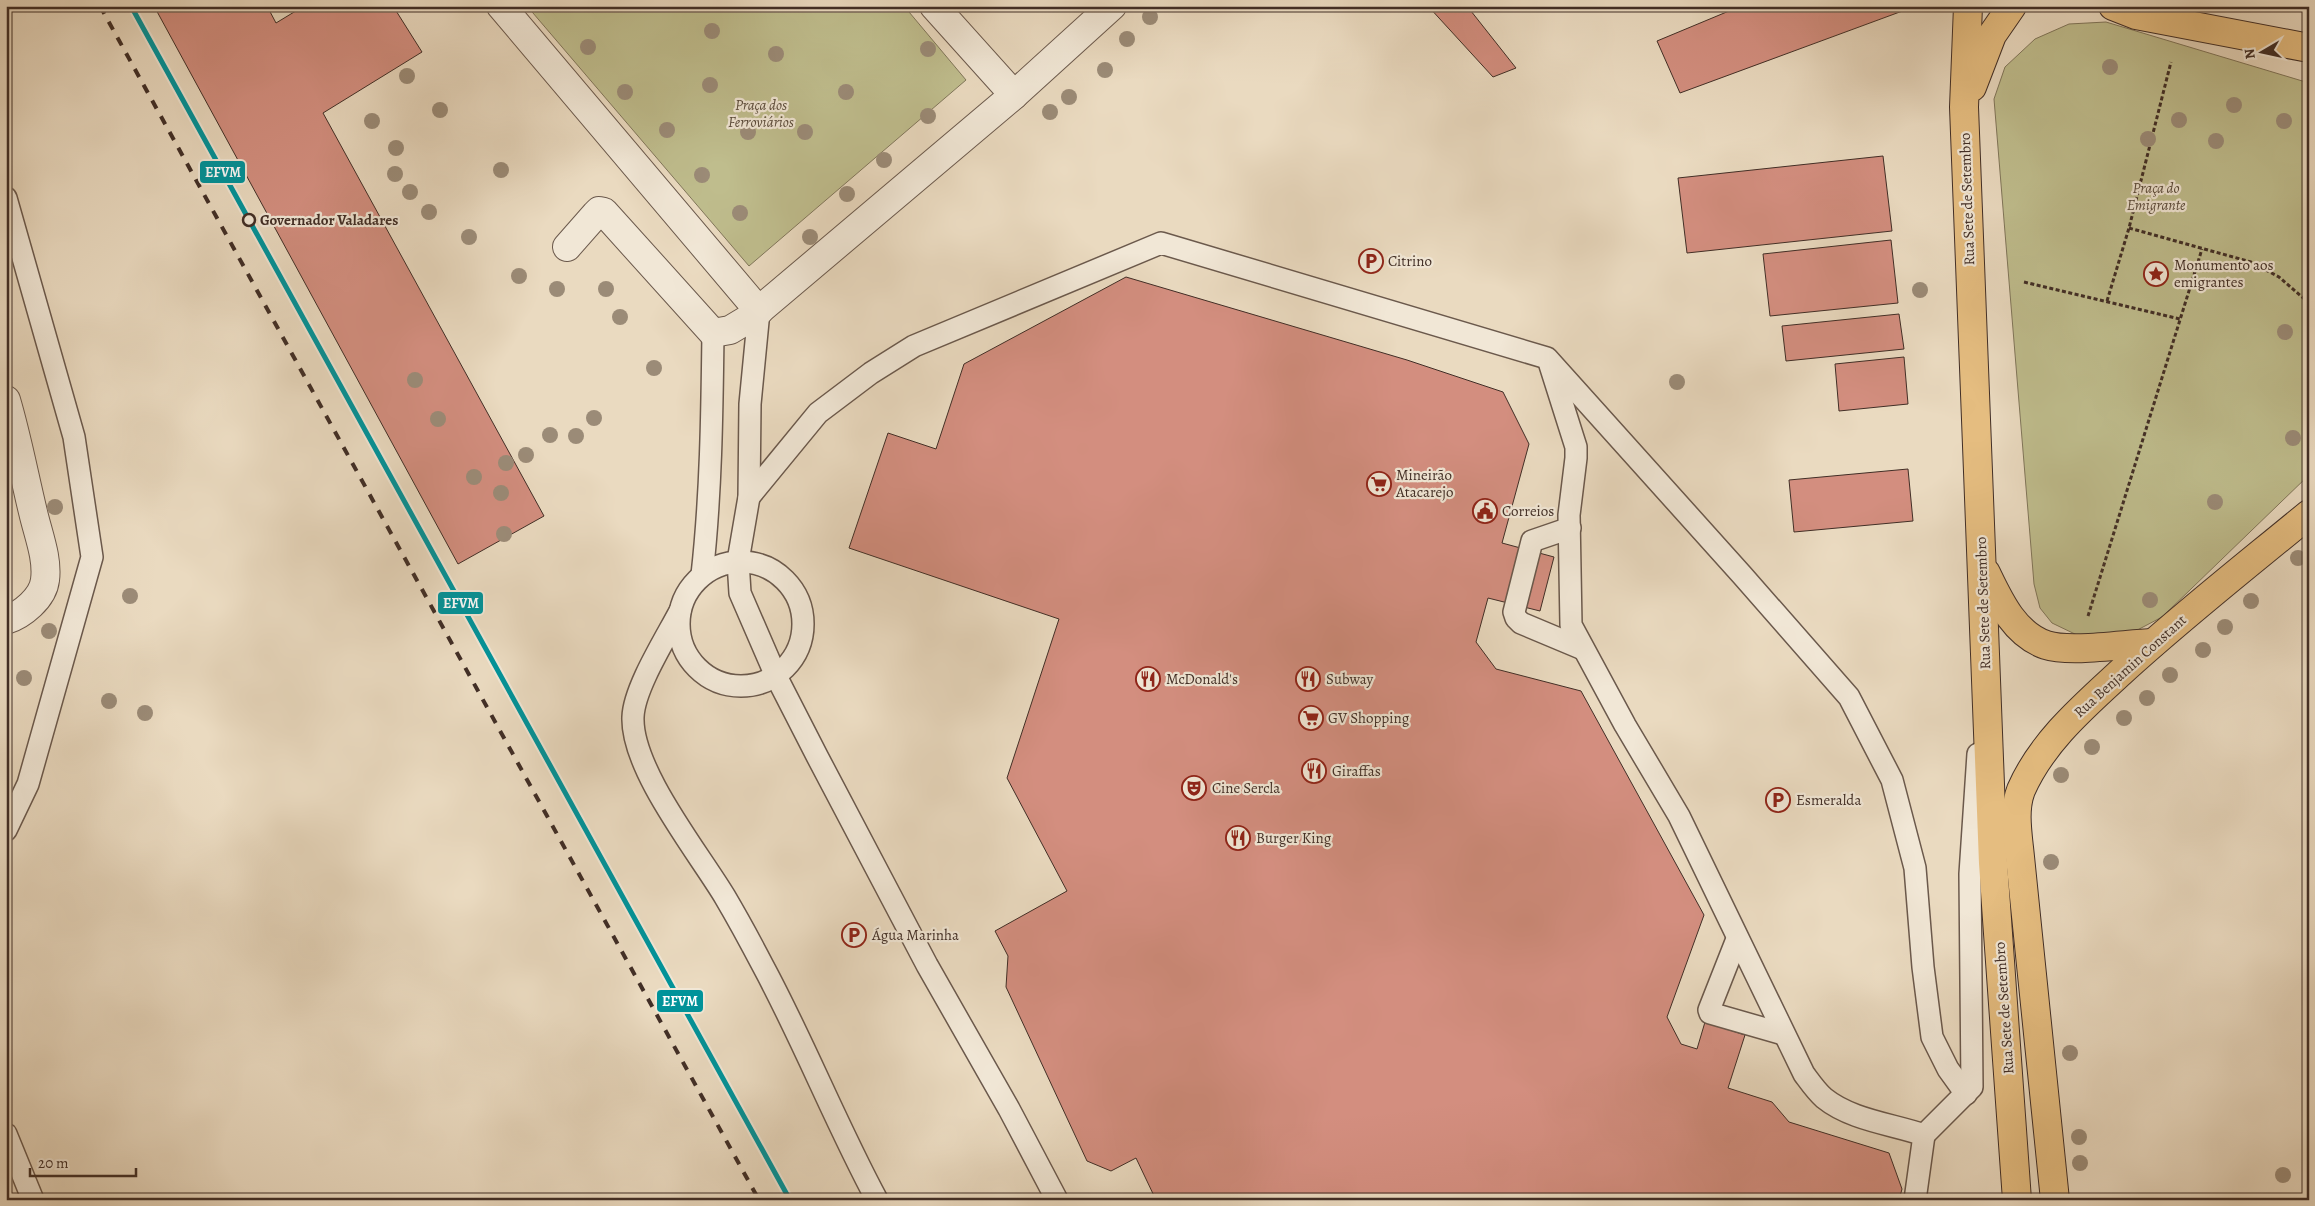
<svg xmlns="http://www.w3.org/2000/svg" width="2315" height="1206" viewBox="0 0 2315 1206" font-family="Alegreya,serif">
	<rect width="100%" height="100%" fill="#eadac0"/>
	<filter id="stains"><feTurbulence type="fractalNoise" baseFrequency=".004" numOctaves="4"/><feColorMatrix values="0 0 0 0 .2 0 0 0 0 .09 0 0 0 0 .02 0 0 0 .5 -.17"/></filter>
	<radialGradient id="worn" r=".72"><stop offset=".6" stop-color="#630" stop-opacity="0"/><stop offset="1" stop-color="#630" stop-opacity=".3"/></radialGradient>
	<!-- green -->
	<g fill="#bfbd8d" stroke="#80765a">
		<path d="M527,6H904L966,80L749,266Z"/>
		<path d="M2106,22L2309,83V475L2162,617L2126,636L2077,635L2052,623L2040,608L2034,584L1994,99L2005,67L2035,39L2069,24Z"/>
	</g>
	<!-- building -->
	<g fill="#d38e7f" stroke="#412e26">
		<path d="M154,6H267L276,23L304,6H393L422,52L323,113L544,516L458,564Z"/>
		<path d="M1428,6H1467L1516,68L1493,77Z"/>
		<path d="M1741,6H1916L1680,93L1657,41Z"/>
		<path d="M1883,156L1892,231L1687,253L1678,178Z"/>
		<path d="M1891,240L1898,303L1770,316L1763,254Z"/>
		<path d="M1126,277L1407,360L1503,392L1529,444L1502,543L1554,557L1540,611L1488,598L1476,642L1496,669L1581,691L1704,915L1667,1017L1681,1044L1697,1049L1705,1022L1745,1035L1728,1088L1772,1102L1789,1122L1889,1153L1902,1189L1899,1200H1156L1136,1158L1111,1171L1087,1161L1006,987L1008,956L995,931L1067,891L1007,778L1059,619L849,548L888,433L936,449L964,364Z"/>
		<path d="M1899,314L1904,349L1786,361L1782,326Z"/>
		<path d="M1904,357L1908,404L1839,411L1835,364Z"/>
		<path d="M1908,469L1913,521L1794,532L1789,480Z"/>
	</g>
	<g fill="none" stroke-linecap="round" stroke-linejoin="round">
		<defs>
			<g id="service">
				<path d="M6,198L74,437L92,557L28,784L6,830"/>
				<path d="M759,311L750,404L749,497L738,561L740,593L776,676L817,756L927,965L1009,1109L1057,1200"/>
				<path d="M1550,365L1576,447V458L1569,515L1571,625L1625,725L1679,816L1804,1074C1810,1082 1816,1091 1824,1098C1851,1120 1892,1124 1924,1135L1915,1200"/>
				<path d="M749,497L818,413L871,373L914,346L1161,243L1547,358L1742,575L1849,697L1892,780L1915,868L1923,967L1932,1037L1948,1069L1966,1094"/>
				<path d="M1570,528L1532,541L1514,612L1516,618L1521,623L1583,649"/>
				<circle cx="741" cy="624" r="62"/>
				<path d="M702,575C711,495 712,414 713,333"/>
				<path d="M680,611C666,638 634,688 633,717C631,769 698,852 725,897C738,919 751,943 763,966C804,1042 836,1124 877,1200"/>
				<path d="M1737,939L1709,1010L1710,1013L1783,1034"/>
				<path d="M6,1134L33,1200"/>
				<path d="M1924,1135L1972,1087L1970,874L1978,754"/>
			</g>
			<g id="minor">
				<path d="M501,6L759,311"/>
				<path d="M934,6L1014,95"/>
				<path d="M567,247L596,214L599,211L604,212L713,333L730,330L750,318L1014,95L1112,6"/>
				<path d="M6,400C17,437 24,475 33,512C38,534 48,558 45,580C43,598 22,615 6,620"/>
			</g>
			<g id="primary">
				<path d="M1968,6L1964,107L1985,654L1993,863L2017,1200"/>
				<path d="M2113,6L2136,15L2309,48"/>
				<path d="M1972,87L1992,35L2012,6"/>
				<path d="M1986,573C1999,600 2014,634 2046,645C2070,653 2125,644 2153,643"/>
				<path d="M2055,1200L2020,857C2018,836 2013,810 2021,790C2042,742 2083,707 2121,672C2181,617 2246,566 2309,514"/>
			</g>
		</defs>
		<!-- service casing -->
		<use href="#service" stroke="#6b594c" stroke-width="24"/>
		<!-- minor casing -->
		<use href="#minor" stroke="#6b594c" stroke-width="30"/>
		<!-- primary casing -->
		<use href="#primary" stroke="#412e26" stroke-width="30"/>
		<!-- path -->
		<g stroke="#412e26" stroke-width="3" stroke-dasharray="4 2.5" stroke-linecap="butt">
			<path d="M2129,228L2251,262L2279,277L2309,303"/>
			<path d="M2024,282L2180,319"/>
			<path d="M2107,301L2129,228L2171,62"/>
			<path d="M2088,616L2202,249"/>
		</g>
		<!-- service -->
		<use href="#service" stroke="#f1e7d6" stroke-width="21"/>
		<!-- minor -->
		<use href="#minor" stroke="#f1e7d6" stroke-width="28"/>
		<!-- primary -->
		<use href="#primary" stroke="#e5bd80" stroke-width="28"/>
		<!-- rail -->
		<path stroke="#412e26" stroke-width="4" stroke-dasharray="9 9" stroke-linecap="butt" d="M100,6L759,1200"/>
		<defs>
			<path id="rail-1" d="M131,6L790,1200"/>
		</defs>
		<!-- rail-1 casing -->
		<use href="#rail-1" stroke="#f1e7d6" stroke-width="9"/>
		<!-- rail-1 -->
		<use href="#rail-1" stroke="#00939a" stroke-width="5"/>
	</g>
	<!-- trees -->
	<g fill="#9b8b77">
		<circle cx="1150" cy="17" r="8"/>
		<circle cx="712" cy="31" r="8"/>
		<circle cx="1127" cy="39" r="8"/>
		<circle cx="588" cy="47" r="8"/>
		<circle cx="928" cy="49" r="8"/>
		<circle cx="776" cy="54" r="8"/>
		<circle cx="2110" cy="67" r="8"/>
		<circle cx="1105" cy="70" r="8"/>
		<circle cx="407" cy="76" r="8"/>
		<circle cx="710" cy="85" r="8"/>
		<circle cx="625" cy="92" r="8"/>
		<circle cx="846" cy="92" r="8"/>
		<circle cx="1069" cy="97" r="8"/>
		<circle cx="2234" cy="105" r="8"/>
		<circle cx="440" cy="110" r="8"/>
		<circle cx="1050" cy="112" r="8"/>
		<circle cx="928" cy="116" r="8"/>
		<circle cx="2179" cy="120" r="8"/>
		<circle cx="372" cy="121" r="8"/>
		<circle cx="2284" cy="121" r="8"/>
		<circle cx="667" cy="130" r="8"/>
		<circle cx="748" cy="132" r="8"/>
		<circle cx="805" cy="132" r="8"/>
		<circle cx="2148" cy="139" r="8"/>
		<circle cx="2216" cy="141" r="8"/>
		<circle cx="396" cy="148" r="8"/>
		<circle cx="884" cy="160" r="8"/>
		<circle cx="501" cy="170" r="8"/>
		<circle cx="395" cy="174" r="8"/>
		<circle cx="702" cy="175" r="8"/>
		<circle cx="410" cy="192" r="8"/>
		<circle cx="847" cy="194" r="8"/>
		<circle cx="429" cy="212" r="8"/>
		<circle cx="740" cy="213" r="8"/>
		<circle cx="469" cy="237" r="8"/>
		<circle cx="810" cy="237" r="8"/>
		<circle cx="519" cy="276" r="8"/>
		<circle cx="557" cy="289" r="8"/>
		<circle cx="606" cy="289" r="8"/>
		<circle cx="1920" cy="290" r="8"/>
		<circle cx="620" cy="317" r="8"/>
		<circle cx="2285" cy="332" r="8"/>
		<circle cx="654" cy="368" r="8"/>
		<circle cx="415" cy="380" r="8"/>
		<circle cx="1677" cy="382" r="8"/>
		<circle cx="594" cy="418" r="8"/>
		<circle cx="438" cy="419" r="8"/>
		<circle cx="550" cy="435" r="8"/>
		<circle cx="576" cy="436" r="8"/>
		<circle cx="2293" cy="438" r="8"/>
		<circle cx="526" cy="455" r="8"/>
		<circle cx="506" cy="463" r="8"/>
		<circle cx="474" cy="477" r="8"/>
		<circle cx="501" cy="493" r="8"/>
		<circle cx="2215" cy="502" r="8"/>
		<circle cx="55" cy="507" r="8"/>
		<circle cx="504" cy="534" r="8"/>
		<circle cx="2298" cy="558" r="8"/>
		<circle cx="130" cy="596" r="8"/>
		<circle cx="2150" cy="600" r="8"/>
		<circle cx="2251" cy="601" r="8"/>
		<circle cx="2225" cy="627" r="8"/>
		<circle cx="49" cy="631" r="8"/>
		<circle cx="2203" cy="650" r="8"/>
		<circle cx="2170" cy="675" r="8"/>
		<circle cx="24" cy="678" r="8"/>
		<circle cx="2147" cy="698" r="8"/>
		<circle cx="109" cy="701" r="8"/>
		<circle cx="145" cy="713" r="8"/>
		<circle cx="2124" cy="718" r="8"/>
		<circle cx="2092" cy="747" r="8"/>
		<circle cx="2061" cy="775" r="8"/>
		<circle cx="2051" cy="862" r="8"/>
		<circle cx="2070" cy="1053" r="8"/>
		<circle cx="2079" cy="1137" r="8"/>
		<circle cx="2080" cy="1163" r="8"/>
		<circle cx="2283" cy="1175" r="8"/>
	</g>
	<!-- icons -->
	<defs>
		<symbol id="parking-ring" viewBox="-11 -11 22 22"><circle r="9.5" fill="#f1e7d6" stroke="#8f2418" stroke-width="1.5"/><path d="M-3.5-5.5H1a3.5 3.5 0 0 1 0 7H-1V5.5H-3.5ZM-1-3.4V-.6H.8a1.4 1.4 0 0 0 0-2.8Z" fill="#8f2418"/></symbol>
		<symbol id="sight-ring" viewBox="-11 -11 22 22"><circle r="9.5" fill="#f1e7d6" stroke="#8f2418" stroke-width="1.5"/><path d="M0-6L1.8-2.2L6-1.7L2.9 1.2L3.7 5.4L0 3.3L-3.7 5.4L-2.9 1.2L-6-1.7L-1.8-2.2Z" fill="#8f2418"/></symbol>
		<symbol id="supermarket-ring" viewBox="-11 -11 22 22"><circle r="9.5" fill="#f1e7d6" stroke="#8f2418" stroke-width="1.5"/><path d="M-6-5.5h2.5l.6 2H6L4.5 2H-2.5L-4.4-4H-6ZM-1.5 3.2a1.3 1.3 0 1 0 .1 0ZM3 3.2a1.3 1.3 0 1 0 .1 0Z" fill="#8f2418"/></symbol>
		<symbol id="civic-ring" viewBox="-11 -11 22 22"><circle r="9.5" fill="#f1e7d6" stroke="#8f2418" stroke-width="1.5"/><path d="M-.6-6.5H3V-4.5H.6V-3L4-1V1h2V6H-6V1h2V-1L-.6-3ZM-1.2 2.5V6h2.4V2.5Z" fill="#8f2418"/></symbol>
		<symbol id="restaurant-ring" viewBox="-11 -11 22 22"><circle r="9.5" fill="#f1e7d6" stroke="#8f2418" stroke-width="1.5"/><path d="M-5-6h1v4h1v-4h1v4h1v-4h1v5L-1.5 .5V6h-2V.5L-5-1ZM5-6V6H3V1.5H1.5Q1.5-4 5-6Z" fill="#8f2418"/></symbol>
		<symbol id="theatre-ring" viewBox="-11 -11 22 22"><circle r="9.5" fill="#f1e7d6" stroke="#8f2418" stroke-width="1.5"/><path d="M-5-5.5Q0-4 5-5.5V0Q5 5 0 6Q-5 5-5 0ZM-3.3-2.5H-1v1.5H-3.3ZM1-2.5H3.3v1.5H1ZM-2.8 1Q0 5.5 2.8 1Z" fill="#8f2418"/></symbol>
	</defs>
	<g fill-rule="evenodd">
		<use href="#parking-ring" x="1357" y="247" width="28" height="28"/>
		<use href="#sight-ring" x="2142" y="260" width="28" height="28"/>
		<use href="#supermarket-ring" x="1365" y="470" width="28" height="28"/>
		<use href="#civic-ring" x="1471" y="497" width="28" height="28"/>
		<use href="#restaurant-ring" x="1134" y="665" width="28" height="28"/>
		<use href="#restaurant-ring" x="1294" y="665" width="28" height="28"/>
		<use href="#supermarket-ring" x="1297" y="704" width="28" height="28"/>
		<use href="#restaurant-ring" x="1300" y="757" width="28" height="28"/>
		<use href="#theatre-ring" x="1180" y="774" width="28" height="28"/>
		<use href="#parking-ring" x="1764" y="786" width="28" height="28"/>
		<use href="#restaurant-ring" x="1224" y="824" width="28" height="28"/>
		<use href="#parking-ring" x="840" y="921" width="28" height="28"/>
	</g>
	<!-- markers -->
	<circle fill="#f1e7d6" stroke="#412e26" stroke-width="2.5" cx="249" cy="220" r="6"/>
	<g text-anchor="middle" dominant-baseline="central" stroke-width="4.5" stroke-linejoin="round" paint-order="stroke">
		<!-- park labels -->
		<g font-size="15" font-style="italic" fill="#5a4b3b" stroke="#f1e7d6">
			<text x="761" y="105">Praça dos<tspan x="761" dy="17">Ferroviários</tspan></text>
			<text x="2156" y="188">Praça do<tspan x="2156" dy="17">Emigrante</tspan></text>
		</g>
		<!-- street labels -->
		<g font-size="15" fill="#412e26" stroke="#f1e7d6">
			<text transform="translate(1967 199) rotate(-92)">Rua Sete de Setembro</text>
			<text transform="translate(1983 603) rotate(-92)">Rua Sete de Setembro</text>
			<text transform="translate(2130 666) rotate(-42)">Rua Benjamin Constant</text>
			<text transform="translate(2004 1008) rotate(-94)">Rua Sete de Setembro</text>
		</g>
		<!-- stop labels -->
		<g font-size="15" font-weight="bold" fill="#412e26" stroke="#f1e7d6" text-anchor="start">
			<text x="260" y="220">Governador Valadares</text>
		</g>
		<!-- poi labels -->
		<g font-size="15" fill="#412e26" stroke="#f1e7d6" text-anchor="start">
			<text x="1388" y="261">Citrino</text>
			<text x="2174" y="265">Monumento aos<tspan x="2174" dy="17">emigrantes</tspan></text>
			<text x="1396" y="475">Mineirão<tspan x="1396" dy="17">Atacarejo</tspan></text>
			<text x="1502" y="511">Correios</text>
			<text x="1166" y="679">McDonald's</text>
			<text x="1326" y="679">Subway</text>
			<text x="1328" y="718">GV Shopping</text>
			<text x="1332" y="771">Giraffas</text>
			<text x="1212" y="788">Cine Sercla</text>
			<text x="1796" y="800">Esmeralda</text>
			<text x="1256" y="838">Burger King</text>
			<text x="872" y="935">Água Marinha</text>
		</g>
	</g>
	<g stroke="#f1e7d6" stroke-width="2">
		<rect x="199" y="160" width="47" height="24" rx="5" fill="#00939a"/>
		<rect x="437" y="591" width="47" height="24" rx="5" fill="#00939a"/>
		<rect x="656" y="989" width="48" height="24" rx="5" fill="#00939a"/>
	</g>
	<g font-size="14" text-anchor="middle" font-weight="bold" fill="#fff">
		<text x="223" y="177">EFVM</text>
		<text x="461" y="608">EFVM</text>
		<text x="680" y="1006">EFVM</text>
	</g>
	<!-- margin -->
	<rect width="2315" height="1206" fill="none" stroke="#eadac0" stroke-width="25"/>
	<rect x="8" y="8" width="2300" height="1191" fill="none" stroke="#412e26" stroke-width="2.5"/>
	<rect x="12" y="12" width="2290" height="1181" fill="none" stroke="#412e26"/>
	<!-- north arrow -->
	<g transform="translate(2262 52) rotate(261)" stroke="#f1e7d6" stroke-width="4" paint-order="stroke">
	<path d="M0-4L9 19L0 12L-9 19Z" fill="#412e26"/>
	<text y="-8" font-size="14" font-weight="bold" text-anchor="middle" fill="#412e26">N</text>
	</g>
	<!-- scale -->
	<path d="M30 1168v8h106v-8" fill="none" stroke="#412e26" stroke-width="2.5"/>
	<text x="38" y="1168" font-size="15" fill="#412e26" stroke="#f1e7d6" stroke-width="4" paint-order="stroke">20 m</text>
	<rect width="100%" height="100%" filter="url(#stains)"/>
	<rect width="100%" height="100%" fill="url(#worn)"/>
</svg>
